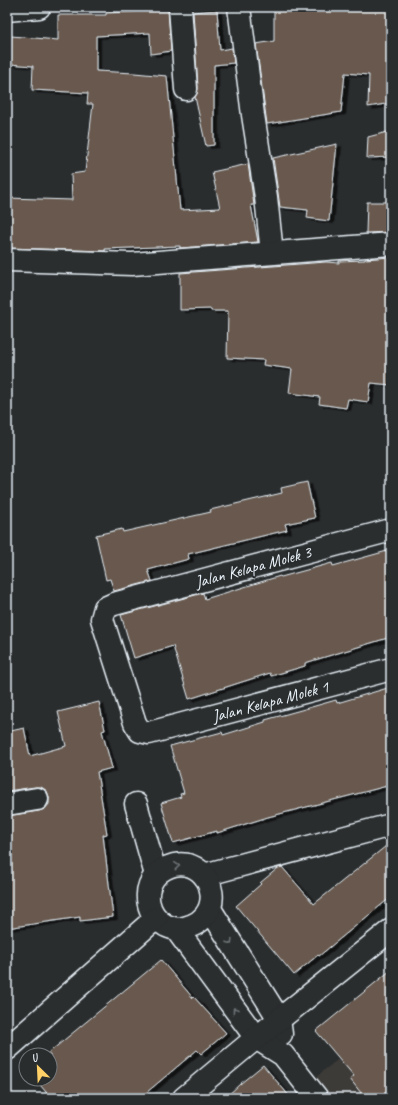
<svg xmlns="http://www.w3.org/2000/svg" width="398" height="1105" viewBox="0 0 398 1105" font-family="Caveat,sans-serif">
	<defs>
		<filter id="shadow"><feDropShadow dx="4.5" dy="2.5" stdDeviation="0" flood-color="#0009"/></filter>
	</defs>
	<rect width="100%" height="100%" fill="#2a2d2e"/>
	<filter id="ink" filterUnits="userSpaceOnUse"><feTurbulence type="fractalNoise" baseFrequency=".025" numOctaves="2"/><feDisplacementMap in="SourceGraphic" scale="8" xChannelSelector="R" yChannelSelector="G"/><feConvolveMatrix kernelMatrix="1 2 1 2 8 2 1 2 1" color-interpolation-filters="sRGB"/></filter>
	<g filter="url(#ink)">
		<!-- built -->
		<path fill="#3c3a38" d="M391,1018V1098H294L323,1071Z"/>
		<!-- building -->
		<g fill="#67594e" stroke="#e8f1f8" filter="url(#shadow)">
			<path d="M330,7H391V103L368,107L369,75L345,73L341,112L267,124L256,44L274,41V10L330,9Z"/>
			<path d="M168,10L171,51L151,54L150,33L96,36V71L134,73L167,76L180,210L220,208L212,172L248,164L254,205H251L258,242L180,248V246L105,249V251L7,248V198L72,200L71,174L85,172L93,104H87L88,93L32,90L33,66L10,64L11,36L58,40V15H106V13Z"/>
			<path d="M217,10L220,50L232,48L234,63L214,65V145L206,146L195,97L197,94L198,88L193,12Z"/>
			<path d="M391,131V157L367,158L368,137Z"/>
			<path d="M337,144L329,221L307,218L308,210L280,207L273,158Z"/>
			<path d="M367,202H391V232L366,233Z"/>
			<path d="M391,257V385L371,383L368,402L348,399L346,408L319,404L320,397L289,393L292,369L263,365L264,360L227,358L228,311H211V309L180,310V273L326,262L339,263V261L365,260V259Z"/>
			<path d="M307,482L315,518L285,524L287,530L188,554L189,559L148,570L152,581L114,591L110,579L106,580L96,535L122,529L123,532L211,512L210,510L282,493L281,488Z"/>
			<path d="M387,551L391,566V637L305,663V666L271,676L270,673L189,699L173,646L134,658L121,615L203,593L205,599L280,576L281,577L332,563L333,566Z"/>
			<path d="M391,687V785L268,817L217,833V831L173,843L161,803L181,797L180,794L184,793L170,746L222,732L223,735L265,722V720L301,710L336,700L337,703Z"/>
			<path d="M99,702L105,730L102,731L112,768L97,772L107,834L103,835L113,917L80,921V917L7,928V816L39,811L45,809L49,804V797L47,791L41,787H35L7,791V732L24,728L30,756L66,746L58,712Z"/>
			<path d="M391,842V897L319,956L318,955L294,975L236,906L261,884L260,883L278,868L282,867L314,904Z"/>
			<path d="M161,960L193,998L194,997L226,1033L201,1054L197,1050L140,1098H51L35,1079H50V1055H46Z"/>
			<path d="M391,970V1098H365L350,1079L354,1076L316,1031Z"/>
			<path d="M263,1065L291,1098H225L240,1084Z"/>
		</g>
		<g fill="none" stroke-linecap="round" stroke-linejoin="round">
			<defs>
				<g id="minor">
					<path d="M180,7L186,89"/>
					<path d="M239,7L253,115L266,197L272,253"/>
					<path d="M7,10L39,7"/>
					<path d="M7,260L132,264L391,244"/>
					<path id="s1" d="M391,530L114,604L105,608L102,619L135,723L140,731L149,733L391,669"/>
					<path d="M7,804L37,799"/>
					<path d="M136,804L156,875"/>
					<path d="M204,875L391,825"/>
					<path d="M210,909L279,1019L281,1034"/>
					<path d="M176,929C231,925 216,857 174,865C167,867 161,870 156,875C142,891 147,915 165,925C168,927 173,928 176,929L256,1038L283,1055L317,1098"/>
					<path d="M7,1049L156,918"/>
					<path d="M184,1098L256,1038L391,930"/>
				</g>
			</defs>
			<!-- minor casing -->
			<use href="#minor" stroke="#e8f1f8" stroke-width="25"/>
			<!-- minor -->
			<use href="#minor" stroke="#2a2d2e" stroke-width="22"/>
		</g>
		<!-- one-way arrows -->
		<defs><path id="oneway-chevron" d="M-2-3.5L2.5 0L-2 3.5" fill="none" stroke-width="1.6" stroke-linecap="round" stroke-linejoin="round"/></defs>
		<g stroke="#6c7275">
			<use href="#oneway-chevron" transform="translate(177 866) rotate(-5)"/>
			<use href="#oneway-chevron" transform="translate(230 942) rotate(58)"/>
			<use href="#oneway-chevron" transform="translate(235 1010) rotate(-126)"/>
		</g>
	</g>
	<g text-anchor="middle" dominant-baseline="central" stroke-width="4" stroke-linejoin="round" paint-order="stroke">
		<!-- street labels -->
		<g font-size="17" fill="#e8f1f8" stroke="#2a2d2e">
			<text transform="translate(253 567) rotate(-15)">Jalan Kelapa Molek 3</text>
			<text stroke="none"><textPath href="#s1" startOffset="561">Jalan Kelapa Molek 1</textPath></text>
		</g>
	</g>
	<!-- margin -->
	<rect width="398" height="1105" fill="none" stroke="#2a2d2e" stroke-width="24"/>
	<rect x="12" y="12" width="374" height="1081" fill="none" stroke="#e8f1f8" stroke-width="1.5" filter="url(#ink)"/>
	<!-- north arrow -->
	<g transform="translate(38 1067) rotate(336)"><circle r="19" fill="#2a2d2e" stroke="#767b7f"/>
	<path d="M0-3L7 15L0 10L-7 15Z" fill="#ffd166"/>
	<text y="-6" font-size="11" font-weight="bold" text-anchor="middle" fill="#e8f1f8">U</text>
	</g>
</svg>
